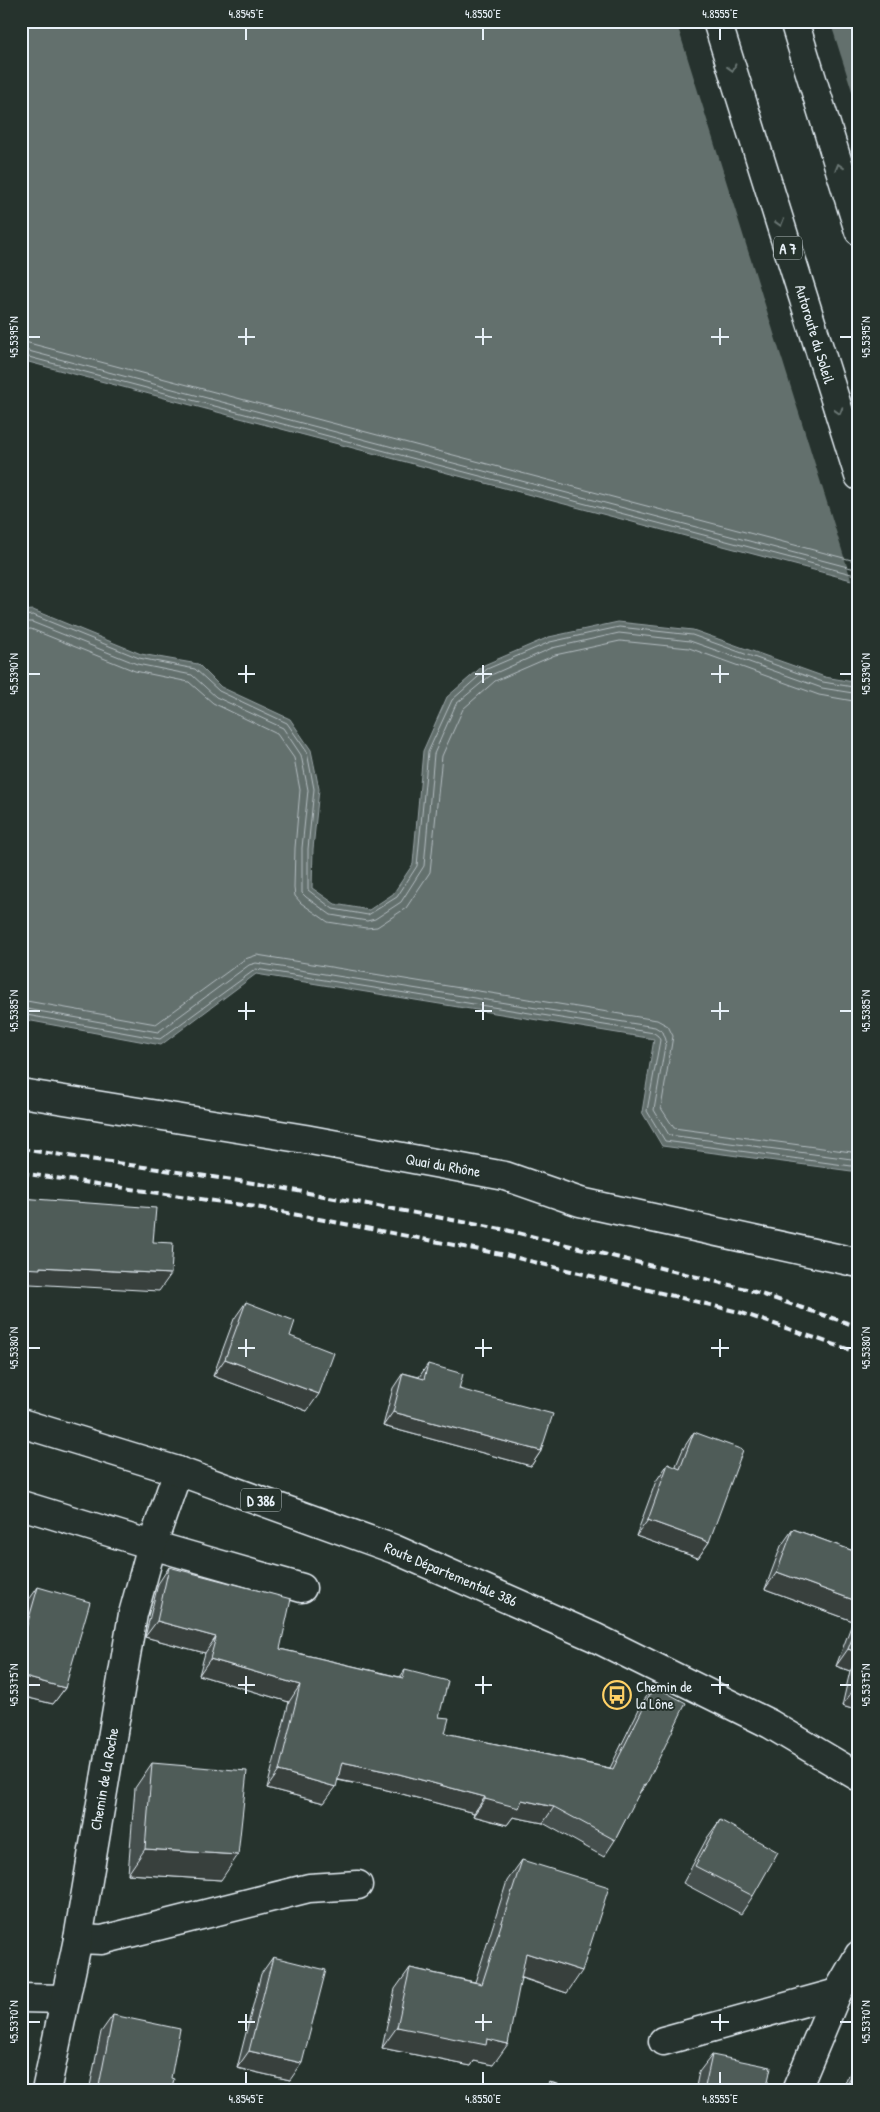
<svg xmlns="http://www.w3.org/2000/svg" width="880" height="2112" viewBox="0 0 880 2112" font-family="'Patrick Hand',sans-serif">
	<rect width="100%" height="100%" fill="#26332d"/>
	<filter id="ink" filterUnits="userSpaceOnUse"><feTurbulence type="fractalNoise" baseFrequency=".02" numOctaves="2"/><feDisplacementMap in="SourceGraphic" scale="10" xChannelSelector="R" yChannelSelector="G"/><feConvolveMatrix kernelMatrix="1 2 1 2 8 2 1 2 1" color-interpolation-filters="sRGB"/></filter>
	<g filter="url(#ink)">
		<!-- water -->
		<g fill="#636f6d" stroke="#98a3a5">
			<path d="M21,21H859V582L21,360Z"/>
			<path d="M33,610L141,654L198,664L221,687L290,719L311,750L319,789L313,849L312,888L335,904L369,910L393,894L413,864L423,751L447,697L484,665L549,637L618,622L693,630L825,677L859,683V1172L662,1146L642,1112L654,1039L256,974L161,1045L21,1019V611Z"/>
		</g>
		<!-- pier -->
		<path fill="#26332d" d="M676,21H830L859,113V584L852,582Z"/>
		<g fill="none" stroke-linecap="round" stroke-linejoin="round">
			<!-- shore -->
			<g stroke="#b3bdc0" stroke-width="1">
				<path d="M21,341L859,562"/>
				<path d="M21,349L859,570"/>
				<path d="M21,355L859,576"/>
				<path d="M21,616L33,615L139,658L195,669L219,691L287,723L307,752L314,789L308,849V890L333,909L368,915L397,897L417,866L428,752L452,700L487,669L550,642L619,627L692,635L823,682L859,688"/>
				<path d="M21,622H32L137,664L192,675L216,697L283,728L301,755L308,790L302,848V893L306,897L331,915L367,921L375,919L401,902L424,866L434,754L456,704L491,675L552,648L619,633L690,641L822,688L859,694"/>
				<path d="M21,630L31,629L135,671L189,682L213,703L277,734L294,758L300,790L295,848L294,888L295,896L301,903L328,922L366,928L377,927L406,908L430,872L442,756L463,709L495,681L555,655L620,641L689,648L819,695L859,702"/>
				<path d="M21,1000L156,1024L245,959L257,955L657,1020L668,1026L673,1036L661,1108L674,1128L859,1153"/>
				<path d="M21,1008L158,1032L249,965L256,963L655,1027L663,1032L666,1040L654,1110L669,1135L859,1160"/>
				<path d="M21,1014L160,1039L256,969L654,1033L658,1036L660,1040L647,1111L665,1141L859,1167"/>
			</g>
			<defs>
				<g id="minor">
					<path d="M21,1093L305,1139L505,1176L580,1202L859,1263"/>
					<path d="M21,1505L152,1545L302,1588"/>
					<path d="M78,1939L102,1940L309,1888L358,1885"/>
					<path d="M21,1998L64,1999"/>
					<path d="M663,2041L837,1993"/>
					<path d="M46,2091L78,1939L133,1614L152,1545L178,1471"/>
					<path d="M796,2091L837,1993L859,1955"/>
				</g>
				<path id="major" d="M21,1423L178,1471L394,1549L594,1637L770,1724L859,1777"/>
				<g id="highway">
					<path d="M717,21L859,476"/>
					<path d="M794,21L859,231"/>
				</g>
			</defs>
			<!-- minor casing -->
			<use href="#minor" stroke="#e8f1f8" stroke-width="31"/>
			<!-- major casing -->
			<use href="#major" stroke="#e8f1f8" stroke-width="31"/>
			<!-- highway casing -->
			<use href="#highway" stroke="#e8f1f8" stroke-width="31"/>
			<!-- minor -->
			<use href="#minor" stroke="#26332d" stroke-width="28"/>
			<!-- major -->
			<use href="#major" stroke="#26332d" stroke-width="28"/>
			<!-- highway -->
			<use href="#highway" stroke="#26332d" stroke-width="28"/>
			<!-- rail -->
			<g stroke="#e8f1f8" stroke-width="4" stroke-dasharray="8 4" stroke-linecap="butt">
				<path d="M21,1149L260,1184L506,1230L746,1289L859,1327"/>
				<path d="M21,1173L256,1207L501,1254L739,1312L859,1353"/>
			</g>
		</g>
		<!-- wall -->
		<g fill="#454f4d" stroke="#e8f1f8">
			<path d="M246,1302L307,1411L213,1376L234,1319Z"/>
			<path d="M428,1364L541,1451L531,1466L383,1426L393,1388L403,1373L419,1377Z"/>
			<path d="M694,1432L709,1542L698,1558L636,1536L656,1481L668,1464L675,1468L683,1449Z"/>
			<path d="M793,1529L859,1553V1711L842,1706L850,1671L836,1666L853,1621L765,1589L781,1546Z"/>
			<path d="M169,1567L280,1649L400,1677L405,1670L439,1717L445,1733L610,1768L642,1703L654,1686L646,1785L637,1796L615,1840L604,1857L543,1823L513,1817L507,1825L473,1816L474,1813L387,1790L337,1780L324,1803L267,1788L289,1702L199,1675L205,1653L145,1637L158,1584Z"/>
			<path d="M38,1587L65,1688L53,1704L21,1696V1621L26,1604Z"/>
			<path d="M152,1763L221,1880L128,1874L135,1788Z"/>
			<path d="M720,1820L753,1896L741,1914L683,1883L707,1838Z"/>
			<path d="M522,1860L567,1993L521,1978L493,2065L474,2061L471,2066L382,2048L395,1989L410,1968L475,1982L507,1881Z"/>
			<path d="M273,1957L290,2080L237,2068L261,1974Z"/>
			<path d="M113,2015L171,2091H89L101,2032Z"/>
			<path d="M712,2055L766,2091H695L699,2072Z"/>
			<path d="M859,2057V2091H841L855,2063Z"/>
			<path d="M549,2082L585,2091H543Z"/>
		</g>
		<!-- shaded-wall -->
		<g fill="#38403e" stroke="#e8f1f8">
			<path d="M40,1267L171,1274L159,1291L30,1284L28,1286H21V1268Z"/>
			<path d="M225,1359L319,1394L307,1411L213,1376Z"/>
			<path d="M393,1412L541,1451L531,1466L383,1426Z"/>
			<path d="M648,1520L709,1542L698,1558L636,1536Z"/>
			<path d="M777,1572L859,1602V1613L853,1621L765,1589Z"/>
			<path d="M157,1621L216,1637L205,1653L145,1637Z"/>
			<path d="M848,1649L859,1653V1658L850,1671L836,1666Z"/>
			<path d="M210,1659L300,1685L289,1702L199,1675Z"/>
			<path d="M21,1676L65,1688L53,1704L21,1696Z"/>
			<path d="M854,1689L859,1691V1711L842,1706Z"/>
			<path d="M342,1762L399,1774L485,1797L474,1813L387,1790L330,1778Z"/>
			<path d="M279,1771L336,1787L324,1803L267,1788Z"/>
			<path d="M485,1799L522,1800L554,1807L543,1823L513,1817L507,1825L473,1816Z"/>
			<path d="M145,1849L238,1855L221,1880L128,1874Z"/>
			<path d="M526,1953L582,1971L567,1993L511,1974Z"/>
			<path d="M397,2027L487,2039L508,2044L493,2065L474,2061L471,2066L382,2048Z"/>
			<path d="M249,2051L302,2063L290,2080L237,2068Z"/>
		</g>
		<!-- building -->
		<g fill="#505c59" stroke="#e8f1f8">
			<path d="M21,1198L156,1208L153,1242L173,1243L171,1274L40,1267V1269L21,1268Z"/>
			<path d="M246,1302L295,1321L290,1336L334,1353L319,1394L225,1359Z"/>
			<path d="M428,1364L463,1374L459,1389L553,1414L541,1451L393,1412L403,1373L424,1379Z"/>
			<path d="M694,1432L743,1450L709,1542L648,1520L668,1464L680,1469Z"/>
			<path d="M793,1529L859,1553V1602L777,1572Z"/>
			<path d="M169,1567L291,1599L280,1649L403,1678L405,1670L448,1681L439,1717L449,1718L445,1733L613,1769L654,1686L686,1703L646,1785L644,1784L615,1840L554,1807L522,1800L519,1808L485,1799V1797L399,1774L342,1762L336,1787L279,1771L300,1685L210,1659L216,1637L157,1621Z"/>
			<path d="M38,1587L90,1602L65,1688L21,1676V1646Z"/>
			<path d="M859,1621V1653L848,1649Z"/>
			<path d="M859,1668V1691L854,1689Z"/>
			<path d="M152,1763L247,1771L238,1855L145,1849Z"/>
			<path d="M720,1820L778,1852L753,1896L695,1866Z"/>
			<path d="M522,1860L609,1887L582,1971L526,1953L508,2044L487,2039L486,2045L397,2027L410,1968L482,1984Z"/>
			<path d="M273,1957L326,1970L302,2063L249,2051Z"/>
			<path d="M113,2015L180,2029L171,2078L174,2079L171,2091H98Z"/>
			<path d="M712,2055L771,2067L766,2091H704Z"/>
			<path d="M859,2062V2091H844Z"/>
			<path d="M549,2082L585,2091H547Z"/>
		</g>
		<!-- one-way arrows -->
		<defs><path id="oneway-chevron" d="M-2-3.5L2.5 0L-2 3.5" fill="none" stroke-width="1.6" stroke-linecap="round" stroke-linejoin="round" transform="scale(1.25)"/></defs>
		<g stroke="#6a7674">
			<use href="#oneway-chevron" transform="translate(732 68) rotate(73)"/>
			<use href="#oneway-chevron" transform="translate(839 167) rotate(-107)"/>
			<use href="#oneway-chevron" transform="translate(780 223) rotate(73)"/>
			<use href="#oneway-chevron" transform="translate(839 411) rotate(73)"/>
		</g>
	</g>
	<!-- ticks -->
	<path fill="none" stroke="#e8f1f8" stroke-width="2" d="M246,28V40M483,28V40M720,28V40M246,328V345M483,328V345M720,328V345M28,337H40M238,337H255M475,337H492M711,337H729M840,337H852M246,665V683M483,665V683M720,665V683M28,674H40M238,674H255M475,674H492M711,674H729M840,674H852M246,1002V1020M483,1002V1020M720,1002V1020M28,1011H40M238,1011H255M475,1011H492M711,1011H729M840,1011H852M246,1339V1357M483,1339V1357M720,1339V1357M28,1348H40M238,1348H255M475,1348H492M711,1348H729M840,1348H852M246,1676V1694M483,1676V1694M720,1676V1694M28,1685H40M238,1685H255M475,1685H492M711,1685H729M840,1685H852M246,2014V2031M483,2014V2031M720,2014V2031M28,2022H40M238,2022H255M475,2022H492M711,2022H729M840,2022H852M246,2072V2084M483,2072V2084M720,2072V2084"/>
	<!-- icons -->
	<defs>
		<symbol id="bus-ring" viewBox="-11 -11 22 22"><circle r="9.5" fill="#26332d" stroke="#ffd166" stroke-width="1.5"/><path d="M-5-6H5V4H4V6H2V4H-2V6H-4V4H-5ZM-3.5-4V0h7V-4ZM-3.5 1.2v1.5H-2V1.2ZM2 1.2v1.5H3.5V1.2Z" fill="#ffd166"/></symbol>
	</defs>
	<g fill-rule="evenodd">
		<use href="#bus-ring" x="601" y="1679" width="32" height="32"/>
	</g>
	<g text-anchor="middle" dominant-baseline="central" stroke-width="4" stroke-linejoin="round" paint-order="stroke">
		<!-- shield labels -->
		<g fill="#26332d" stroke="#aeb8bb" stroke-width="1">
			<rect x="774" y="236.5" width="28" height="23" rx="4"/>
			<rect x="241" y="1488.5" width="40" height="23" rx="4"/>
		</g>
		<g font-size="14" font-weight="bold" fill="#e8f1f8">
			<text x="788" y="248">A 7</text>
			<text x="261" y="1500">D 386</text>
		</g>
		<!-- street labels -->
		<g font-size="15" fill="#e8f1f8" stroke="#26332d">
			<text transform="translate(815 334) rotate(73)">Autoroute du Soleil</text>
			<text transform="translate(443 1165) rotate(10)">Quai du Rhône</text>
			<text transform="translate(451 1574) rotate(23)">Route Départementale 386</text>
			<text transform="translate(104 1779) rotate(-80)">Chemin de la Roche</text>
		</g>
		<!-- poi labels -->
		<g font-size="15" fill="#e8f1f8" stroke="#26332d" text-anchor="start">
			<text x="636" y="1686">Chemin de<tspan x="636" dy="17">la Lône</tspan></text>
		</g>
	</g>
	<!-- margin -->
	<rect width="880" height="2112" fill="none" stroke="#26332d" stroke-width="55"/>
	<rect x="28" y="28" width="824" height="2056" fill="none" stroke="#e8f1f8" stroke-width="2"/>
	<g font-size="12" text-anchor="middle" fill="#e8f1f8">
		<text x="246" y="18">4.8545°E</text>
		<text x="483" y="18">4.8550°E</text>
		<text x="720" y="18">4.8555°E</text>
		<text transform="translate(14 337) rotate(-90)" y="4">45.5395°N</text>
		<text transform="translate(866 337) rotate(-90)" y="4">45.5395°N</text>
		<text transform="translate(14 674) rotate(-90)" y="4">45.5390°N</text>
		<text transform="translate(866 674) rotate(-90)" y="4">45.5390°N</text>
		<text transform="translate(14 1011) rotate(-90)" y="4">45.5385°N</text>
		<text transform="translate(866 1011) rotate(-90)" y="4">45.5385°N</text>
		<text transform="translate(14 1348) rotate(-90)" y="4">45.5380°N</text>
		<text transform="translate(866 1348) rotate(-90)" y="4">45.5380°N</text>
		<text transform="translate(14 1685) rotate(-90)" y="4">45.5375°N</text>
		<text transform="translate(866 1685) rotate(-90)" y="4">45.5375°N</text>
		<text transform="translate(14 2022) rotate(-90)" y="4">45.5370°N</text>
		<text transform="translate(866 2022) rotate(-90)" y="4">45.5370°N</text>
		<text x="246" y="2103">4.8545°E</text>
		<text x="483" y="2103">4.8550°E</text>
		<text x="720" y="2103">4.8555°E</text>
	</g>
</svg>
